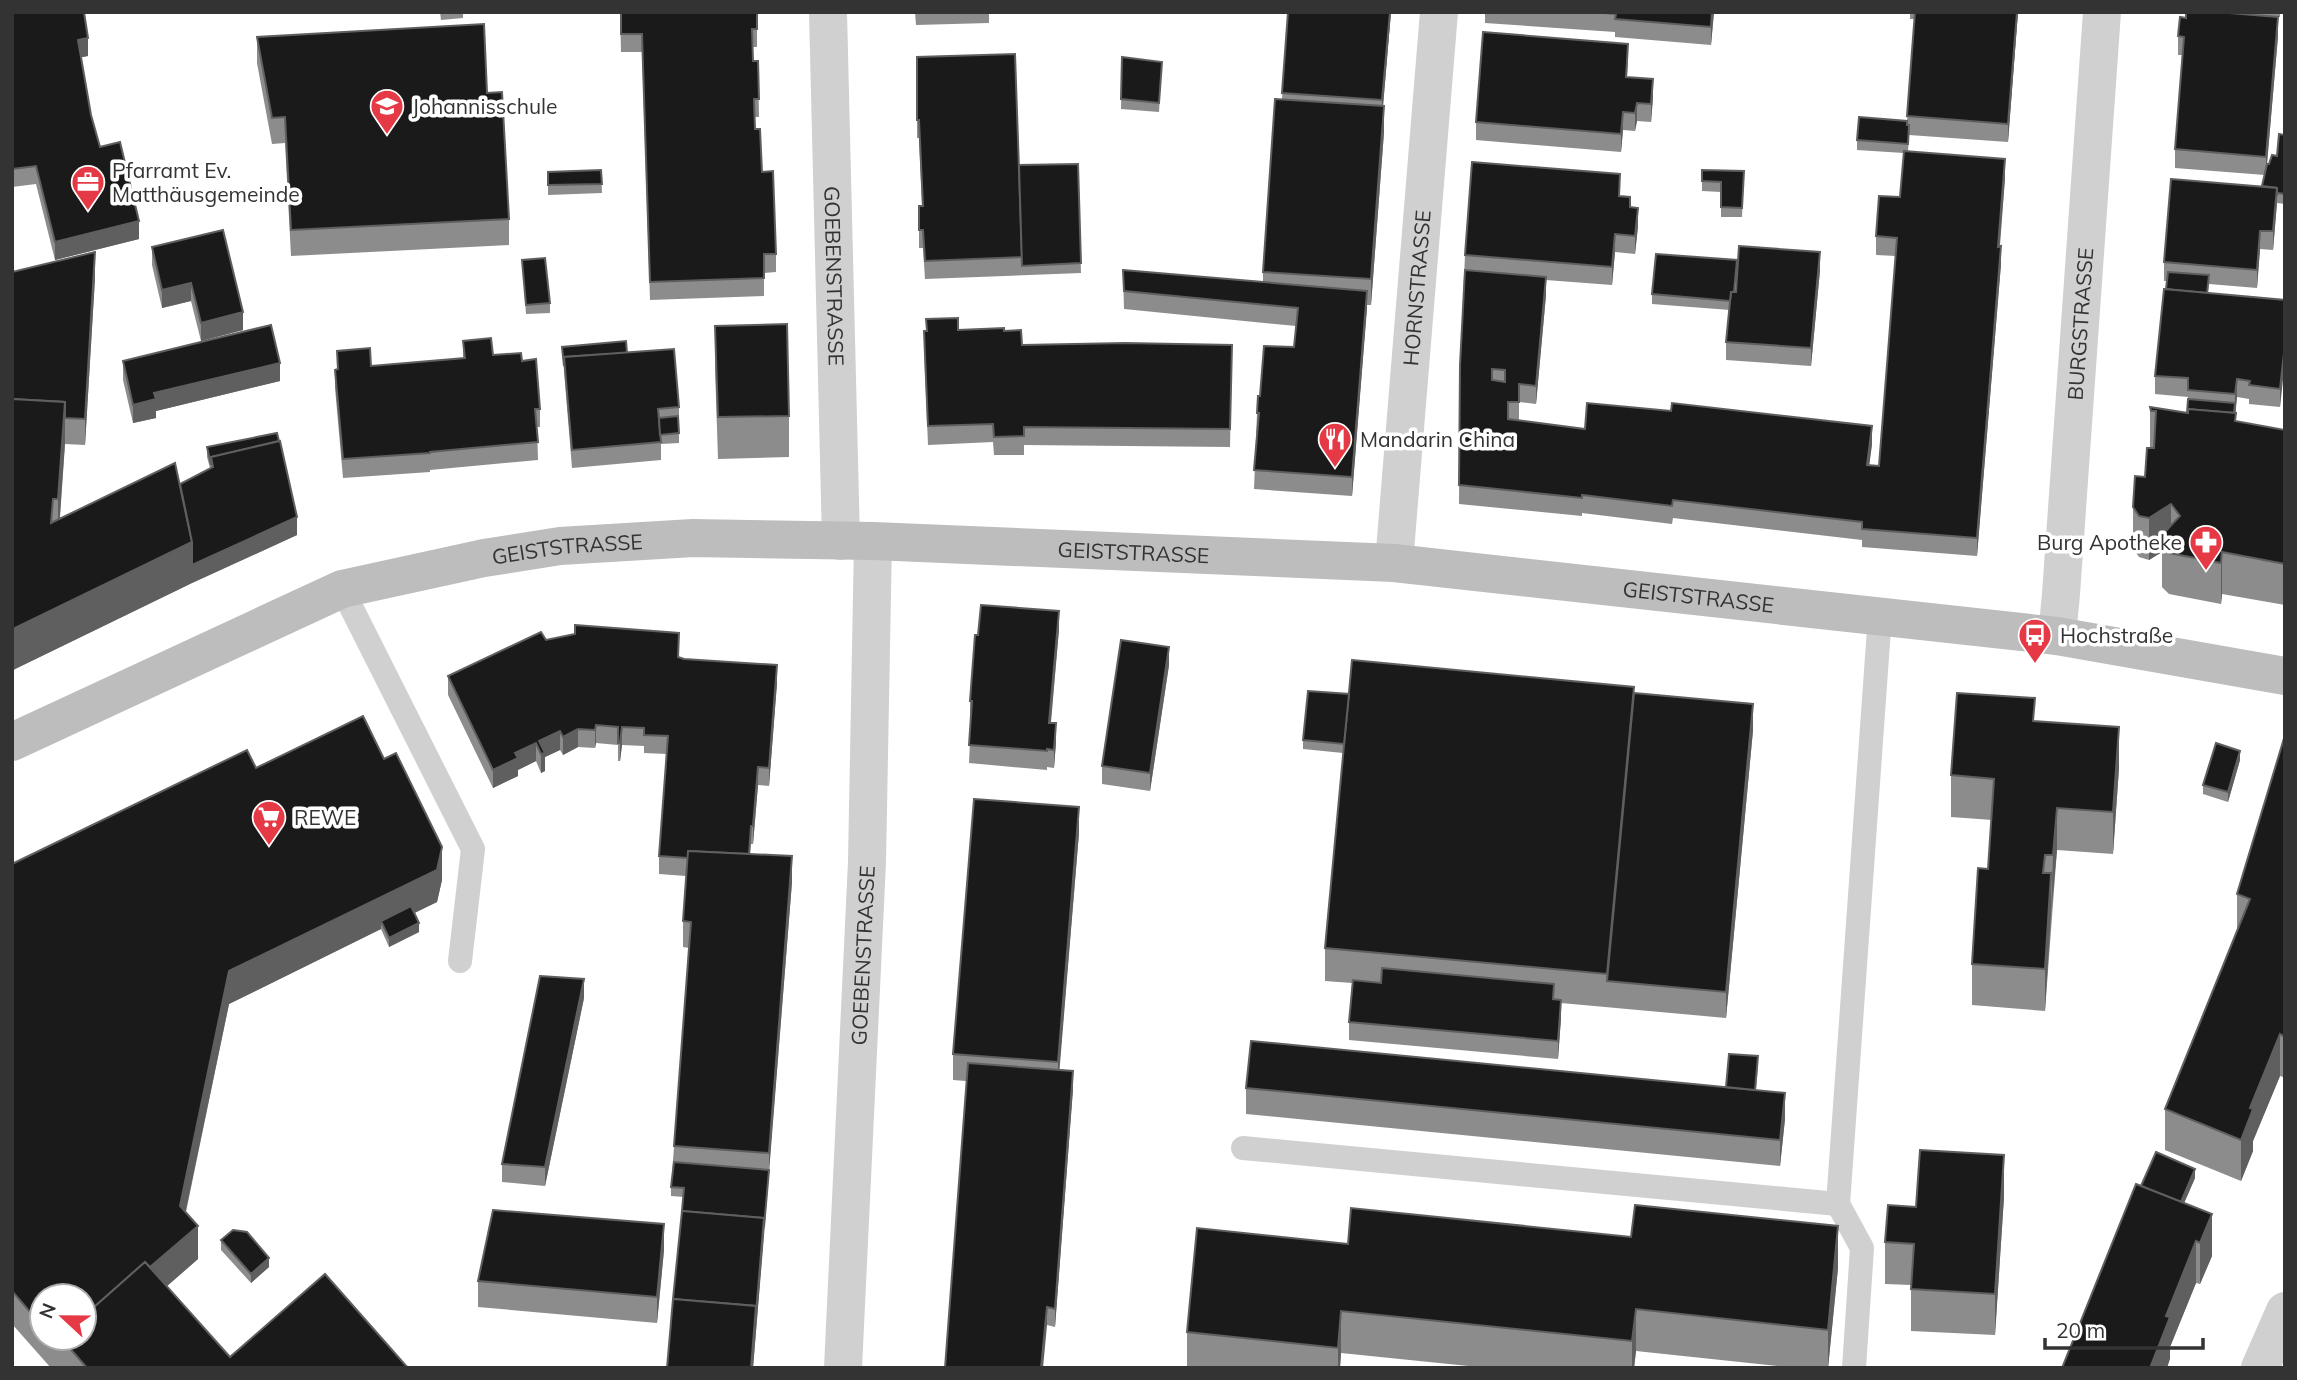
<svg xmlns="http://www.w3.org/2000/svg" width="2297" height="1380" viewBox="0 0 2297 1380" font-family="Mulish,sans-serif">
	<rect width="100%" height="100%" fill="#fff"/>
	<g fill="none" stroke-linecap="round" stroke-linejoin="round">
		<!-- lane -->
		<g stroke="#d0d0d0" stroke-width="24">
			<path d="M342,589L473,849L460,961"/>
			<path d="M1243,1148L1838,1204"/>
			<path d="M1854,1368L1862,1248L1838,1204L1880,615"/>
		</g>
		<!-- street -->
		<g stroke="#d0d0d0" stroke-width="38">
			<path id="s1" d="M828,12L841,541"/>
			<path id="s2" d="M1394,563L1439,12"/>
			<path id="s3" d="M2057,636L2061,594L2102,12"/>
			<path id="s4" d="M843,1368L867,862L873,541"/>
			<path d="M2260,1368L2285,1311"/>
		</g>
		<!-- secondary -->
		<path stroke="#bdbdbd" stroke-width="38" id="s5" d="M12,742L342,589L484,558L560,546L693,538L873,541L1394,563L2057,636L2285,676"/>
	</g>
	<!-- wall -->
	<g fill="#8c8c8c" fill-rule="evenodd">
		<path d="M12,12L88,56L81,57L91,115L100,147L139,239L55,260L36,184L12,187Z"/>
		<path d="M440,12H463V18L441,20Z"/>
		<path d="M620,12H757V47H752L753,61H758L759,117H755V129L776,254V272L764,273V296L650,300L642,52H621Z"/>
		<path d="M915,12H989V23L916,25Z"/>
		<path d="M1279,12H1391L1383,106L1384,132L1371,305H1367L1352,496L1254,489L1257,413L1260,396L1294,347L1296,326L1124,309L1123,270L1263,282V272L1282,99L1288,13Z"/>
		<path d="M1485,12H1714L1711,45L1615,37V32L1485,23Z"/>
		<path d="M1910,12H2018L2008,142L1909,135L1908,152L2005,178L2000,246L2001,264L1977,556L1862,547V540L1673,518L1672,524L1582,513V516L1459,504L1460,365L1465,255L1620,196L1630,207L1638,226L1635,254L1615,252L1612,285L1546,280V295L1536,404L1519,402V420L1585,429L1872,444L1869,465L1879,466L1896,256L1876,255V236L1900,197L1904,153L1857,150V140L1907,121L1915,19H1910Z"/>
		<path d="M2229,12H2280V17Z"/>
		<path d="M2186,18L2278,36L2267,164H2269L2277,156L2285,135V204L2277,203L2273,250L2260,249L2257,288L2209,284L2208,293L2285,300L2280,407L2249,404V399L2237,397L2235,413L2236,422L2285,430V605L2222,594L2221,604L2169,594L2162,587V552L2149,560L2139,557L2133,548V507L2145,477L2150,448V407L2187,413L2188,397L2155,394V376L2167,281H2164V262L2262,186L2265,175L2175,168V149L2182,55H2178V36Z"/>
		<path d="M257,37L487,93L509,219V245L291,256L285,143L272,144L257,63Z"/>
		<path d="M917,57L1019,165L1078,164L1081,273L925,279L923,248H919V206H922L919,138H917Z"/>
		<path d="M1122,57L1162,62L1159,112L1121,109Z"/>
		<path d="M1628,62L1627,77L1653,97L1651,122L1637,121L1635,131L1623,130L1621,152L1476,140V122Z"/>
		<path d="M601,170L602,193L548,195V172Z"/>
		<path d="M1744,171L1742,217H1721V192L1702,191V181Z"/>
		<path d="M152,247L243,330L201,341L191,301L162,308L152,265Z"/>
		<path d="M522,260L550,303V313L526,314Z"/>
		<path d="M1820,270L1811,366L1726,360V342L1730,310L1652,304V294L1735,292Z"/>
		<path d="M12,272L95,278L85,445L65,444L60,518L180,484L210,468L207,457V447L297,535L192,583L13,670Z"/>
		<path d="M926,319L958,330L1022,345H1232L1230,447L1024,445V455H994L993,442L928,445L924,349V331H926Z"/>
		<path d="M715,326L789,416V457L718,459L715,368Z"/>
		<path d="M463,341L493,355L522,361L540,409V427H537L538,460L430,470V472L343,478L335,388V370L337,369V351L371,366L463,358Z"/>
		<path d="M562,347L627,353L679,407V443L661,444V460L572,468Z"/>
		<path d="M123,361L280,381L156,411V418L133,423L123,380Z"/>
		<path d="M1059,629L1051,723L1056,742L1054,768L1047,767V770L969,763L971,719H970V701Z"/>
		<path d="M546,640L679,657L777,683L769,786L758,785L753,844H751L750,854L792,882L753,1368L673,1299L684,1197L671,1196V1187L689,948L683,947V921L686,876L659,874V856L667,754L644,753V746L622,745L620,761H618V745L596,743L595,748L578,747L563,755L560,750L545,757V771L541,773L536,761L518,770V776L493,788L448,695V676Z"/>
		<path d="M1169,665L1150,791L1102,784V766Z"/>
		<path d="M1634,693L1753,730L1726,1018L1561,1003V1018L1558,1059L1349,1040V1022L1352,983L1325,981V948L1343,753L1303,749V740L1349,694Z"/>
		<path d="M2035,721L2119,768L2113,854L2057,850L2045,1011L1972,1005V964L1988,869L1992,820L1951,817V775Z"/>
		<path d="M2285,735L2283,1077L2280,1076L2253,1141V1151L2241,1181L2165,1150V1109L2237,931V894Z"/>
		<path d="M2240,760L2228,802L2203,794V785Z"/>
		<path d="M256,768L442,880L437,902L414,913L419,932L389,947L381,929L229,1004L186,1212L198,1259L167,1286L230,1357L408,1368H51L12,1324V864ZM42,1296L84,1338H42Z"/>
		<path d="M1079,833L1059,1070L1073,1089L1055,1327L1047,1325L966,1081L953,1080V1054Z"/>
		<path d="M584,998L545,1186L502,1182V1164Z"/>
		<path d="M1758,1066L1756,1090L1785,1119L1780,1166L1246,1114V1088L1726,1087Z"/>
		<path d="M2195,1178L2184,1203L2212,1256L2200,1284L2196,1283L2170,1347V1359L2141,1186Z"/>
		<path d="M2004,1197L1995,1335L1911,1331V1285L1885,1284V1242Z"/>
		<path d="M221,1240L269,1267L251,1283L221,1250Z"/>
		<path d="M1348,1244L1838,1268L1828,1368H1797L1636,1351L1634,1368H1488L1341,1353L1340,1368H1187V1332Z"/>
		<path d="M664,1250L657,1323L478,1307V1281Z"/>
	</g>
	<!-- shaded-wall -->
	<g fill="#5f5f5f">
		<path d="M1390,12H1391L1382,118V100Z"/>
		<path d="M1712,12H1714L1711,45V27Z"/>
		<path d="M2017,12H2018L2008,142V124Z"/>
		<path d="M2278,17V36L2266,175V157Z"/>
		<path d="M88,38V56L78,58V40Z"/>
		<path d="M1653,79V97L1651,122V104Z"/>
		<path d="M1637,103V121L1635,131V113Z"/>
		<path d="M1384,106V132L1371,305V279Z"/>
		<path d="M1623,112V130L1621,152V134Z"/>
		<path d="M2005,159V178L1998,265V247Z"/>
		<path d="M2277,188V203L2273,250V231Z"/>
		<path d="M1638,208V226L1635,254V236Z"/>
		<path d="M139,221V239L55,260V242Z"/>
		<path d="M2260,231V249L2257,288V270Z"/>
		<path d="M1615,234V252L1612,285V267Z"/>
		<path d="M2001,246V264L1977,556V538Z"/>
		<path d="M95,252V278L85,445V419Z"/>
		<path d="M1820,252V270L1811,366V348Z"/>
		<path d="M1546,277V295L1536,404V386Z"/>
		<path d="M191,283V301L162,308V290Z"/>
		<path d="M1367,291V309L1352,496V477Z"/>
		<path d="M243,312V330L201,341V323Z"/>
		<path d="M2285,344V362L2280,407V389Z"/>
		<path d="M280,363V381L156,411V418L133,423V405L154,393Z"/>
		<path d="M2237,379V397L2234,430L2235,394Z"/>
		<path d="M65,402V443L58,541V499Z"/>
		<path d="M1872,426V444L1867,483V465Z"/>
		<path d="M2171,504V545L2162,535V552L2149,560V518Z"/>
		<path d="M297,517V535L192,583V565Z"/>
		<path d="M192,542V583L13,670V629Z"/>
		<path d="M2222,552V594L2221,604V563Z"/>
		<path d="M1059,611V629L1049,741V723Z"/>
		<path d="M1169,647V665L1150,791V773Z"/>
		<path d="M777,665V683L769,786V768Z"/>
		<path d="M1753,704V730L1726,1018V992Z"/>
		<path d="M1056,723V742L1054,768V750Z"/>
		<path d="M596,725V743L595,748V730Z"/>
		<path d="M622,727V745L620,761V743Z"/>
		<path d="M2119,727V768L2113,854V812Z"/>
		<path d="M578,729V747L563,755V737Z"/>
		<path d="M560,731V750L545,757V771L541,773V754L539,741Z"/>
		<path d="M536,743V761L518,770V776L493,788V770L515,753Z"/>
		<path d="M2240,751V760L2228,802V792Z"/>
		<path d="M758,767V785L753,844V826Z"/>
		<path d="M1079,807V833L1058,1088V1062Z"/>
		<path d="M2057,808V850L2051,915L2053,855Z"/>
		<path d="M442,847V880L437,902L384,928L381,921V929L229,1004L180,1238V1206L229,971Z"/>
		<path d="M792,856V882L764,1236L753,1368H751L769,1170V1153Z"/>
		<path d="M2051,873V915L2045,1011V969Z"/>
		<path d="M419,923V932L389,947V938Z"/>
		<path d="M584,979V998L545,1186V1167Z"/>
		<path d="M1561,1000V1018L1558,1059V1041Z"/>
		<path d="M2285,1031V1073L2283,1077V1036Z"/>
		<path d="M2280,1034V1076L2253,1141V1151L2241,1181V1140L2250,1108Z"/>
		<path d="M1073,1071V1089L1055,1327V1309Z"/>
		<path d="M1785,1093V1119L1780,1166V1140Z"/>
		<path d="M2004,1155V1197L1995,1335V1294Z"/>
		<path d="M2195,1169V1178L2175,1224V1214Z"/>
		<path d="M2212,1214V1256L2200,1284V1243Z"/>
		<path d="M664,1224V1250L657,1323V1297Z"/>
		<path d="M198,1226V1259L81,1361L84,1325Z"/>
		<path d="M1838,1226V1268L1828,1368V1330Z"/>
		<path d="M2196,1241V1283L2170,1347V1359L2167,1368H2150L2166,1316Z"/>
		<path d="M269,1258V1267L251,1283V1274Z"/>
		<path d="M1047,1307V1325L1043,1368H1041Z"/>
		<path d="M1636,1309V1351L1634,1368H1632V1341Z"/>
		<path d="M1341,1311V1353L1340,1368H1338V1348Z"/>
	</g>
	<!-- building -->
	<g fill="#1a1a1a" stroke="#5f5f5f" stroke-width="2" fill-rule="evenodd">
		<path d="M12,12H84L88,38L78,40L91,115L100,147L120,142L139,221L55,242L36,166L12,169Z"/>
		<path d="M621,12H757V29H752L753,61H758L759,99H754L755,129H760L762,172L773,171L776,254H764V278L650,282L642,34H621Z"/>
		<path d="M1288,12H1390L1382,100L1282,93Z"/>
		<path d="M1592,12H1712L1711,27L1615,19L1616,14Z"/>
		<path d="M1915,12H2017L2008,124L1907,116Z"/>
		<path d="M2186,12H2217L2278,17L2266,157L2175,149L2184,37L2178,36L2180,17L2186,18Z"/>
		<path d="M484,24L487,93L502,92L509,219L291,230L285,117L272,118L257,37Z"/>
		<path d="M1483,32L1628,44L1626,77L1653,79L1651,104L1637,103L1635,113L1623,112L1621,134L1476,122Z"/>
		<path d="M1015,54L1022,257L925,261L923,230H919V206H923L919,120H917V57Z"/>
		<path d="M1122,57L1162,62L1159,103L1121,99Z"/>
		<path d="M1275,99L1384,106L1371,279L1263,272Z"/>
		<path d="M1859,117L1907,121V125H1909L1908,144L1857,140Z"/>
		<path d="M2279,134L2285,135V194L2277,193V196V188L2262,186L2267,164H2269L2272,155L2277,156Z"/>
		<path d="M1904,151L2005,159L1998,247L2001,246L1977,538L1862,529V522L1673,500L1672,506L1582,495V498L1459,485L1460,365L1465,270L1546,277L1536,386L1519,384V402H1508V419L1585,429L1587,403L1671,411L1672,403L1872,426L1867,465L1879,466L1897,238L1876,236L1879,196L1900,197ZM1492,369L1505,370V382L1492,380Z"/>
		<path d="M1472,162L1620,174L1619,196L1630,197V207L1638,208L1635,236L1615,234L1612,267L1465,255Z"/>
		<path d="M1078,164L1081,263L1022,266L1019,165Z"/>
		<path d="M601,170L602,184L548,185V172Z"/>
		<path d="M1702,170L1744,171L1742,208L1721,207V182L1702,181Z"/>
		<path d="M2171,179L2277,188L2273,231H2260L2257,270L2164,262Z"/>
		<path d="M223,230L243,312L201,323L191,283L162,290L152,247Z"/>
		<path d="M1739,246L1820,252L1811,348L1726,342L1731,292H1736Z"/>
		<path d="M95,252L85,419L65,418V402L12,399V272Z"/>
		<path d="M1656,254L1737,260L1734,292H1731L1730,301L1652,294Z"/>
		<path d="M545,258L550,303L526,305L522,260Z"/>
		<path d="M1123,270L1367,291L1352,477L1254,470L1259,413H1257L1258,396H1260L1264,346L1294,347L1298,308L1124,291Z"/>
		<path d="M2168,272L2209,275L2207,293L2166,289Z"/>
		<path d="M2164,289L2285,300V344L2280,389L2249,385L2250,381L2237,379L2235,394L2188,390V378L2155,376Z"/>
		<path d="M958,318V330L1004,328V331L1021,330L1022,345L1125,343L1232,345L1230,429L1024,427V436L994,437L993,424L928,426L924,331H927L926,319Z"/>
		<path d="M787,324L789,416L718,417L715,326Z"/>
		<path d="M271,325L280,363L154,393L156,399L133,405L123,361Z"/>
		<path d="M491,338L493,355L521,353L522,361L536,359L540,409H535L538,442L430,452V453L343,459L335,370L338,369L337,351L370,348L371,366L465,358L463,341Z"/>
		<path d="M626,341L627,353L564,357V366L562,347Z"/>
		<path d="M674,349L679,407L658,409L661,442L572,450L564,357Z"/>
		<path d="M12,399L65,402L58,499H53L51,523L175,463L192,542L13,629Z"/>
		<path d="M2188,399L2235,403L2234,413L2188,409V413H2187Z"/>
		<path d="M2150,407L2188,413V409L2236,413L2235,421L2285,430V564L2222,552L2221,563L2169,553L2162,545V535L2180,516L2171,504L2149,518L2139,516L2133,507L2135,476L2145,477L2147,448H2154L2156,411H2151Z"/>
		<path d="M678,416L679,433L660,435L659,418Z"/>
		<path d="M277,433L279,441L211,457V465L207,447Z"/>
		<path d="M280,441L297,517L192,565V542L180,484L213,467L211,457Z"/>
		<path d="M981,605L1059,611L1049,723H1056L1054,750L1047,749V751L969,745L972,701H970L975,635H978Z"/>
		<path d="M575,625L679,633L678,657L684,659L777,665L769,768L758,767L753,826H751L749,854H751L688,851V858L659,856L668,736L644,735V728L622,727L620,743H618V727L596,725L595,730L578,729L563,737L560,731L539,741L545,753L541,754L536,743L515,753L518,758L493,770L448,676L541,632L546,640L575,634Z"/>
		<path d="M1121,640L1169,647L1150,773L1102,766Z"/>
		<path d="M1352,660L1634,687L1607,974L1325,948Z"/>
		<path d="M1308,691L1349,694L1344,744L1303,740Z"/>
		<path d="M1634,693L1753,704L1726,992L1607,981Z"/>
		<path d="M1957,693L2035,698L2033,721L2119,727L2113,812L2057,808L2053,855H2045L2043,873H2051L2045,969L1972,964L1978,868L1988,869L1994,779L1951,775Z"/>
		<path d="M363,716L384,759L396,753L442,847L437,870L229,971L180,1206L198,1226L150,1267L145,1262L84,1316V1296H42V1326L12,1291V864L247,750L256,768Z"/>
		<path d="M2285,735V1031L2283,1036L2280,1034L2250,1108L2253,1109L2241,1140L2165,1109L2250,899L2237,894Z"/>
		<path d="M2216,743L2240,751L2228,792L2203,785Z"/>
		<path d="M974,799L1079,807L1058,1062L953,1054Z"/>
		<path d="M688,851L792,856L769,1153L674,1146L691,922L683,921Z"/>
		<path d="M411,906L419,923L389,938L381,921Z"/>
		<path d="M1382,968L1554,984L1553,999L1561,1000L1558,1041L1349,1022L1353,980L1381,983Z"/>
		<path d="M540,976L584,979L545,1167L502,1164Z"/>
		<path d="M1251,1041L1785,1093L1780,1140L1246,1088Z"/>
		<path d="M1729,1054L1758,1056L1755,1090L1726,1087Z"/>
		<path d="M968,1063L1073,1071L1055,1309L1047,1307L1041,1368H945Z"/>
		<path d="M1920,1150L2004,1155L1995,1294L1911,1289L1914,1244L1885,1242L1888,1205L1916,1207Z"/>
		<path d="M2156,1152L2195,1169L2181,1202L2141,1186Z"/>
		<path d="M674,1162L769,1170L764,1227V1218L682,1211L684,1188L671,1187Z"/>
		<path d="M2136,1184L2212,1214L2200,1243L2196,1241L2166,1316L2170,1317L2150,1368H2062Z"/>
		<path d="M1635,1205L1838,1226L1828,1330L1636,1309L1632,1341L1341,1311L1338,1348L1187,1332L1197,1228L1348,1244L1351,1208L1631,1237Z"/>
		<path d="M493,1210L664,1224L657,1297L478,1281Z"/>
		<path d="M682,1211L764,1218L756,1313V1306L673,1299Z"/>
		<path d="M233,1230L247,1232L269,1258L251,1274L221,1240Z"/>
		<path d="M145,1262L230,1357L325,1274L408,1368H87L61,1338H84V1316Z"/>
		<path d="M673,1299L756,1306L751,1368H667Z"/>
		<path d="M53,1338H60V1346Z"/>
	</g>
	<!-- icons -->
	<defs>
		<symbol id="school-pin" viewBox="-11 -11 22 30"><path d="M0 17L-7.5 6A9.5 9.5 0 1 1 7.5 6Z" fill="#e63946" stroke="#fff"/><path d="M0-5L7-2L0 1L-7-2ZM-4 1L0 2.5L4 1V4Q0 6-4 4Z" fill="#fff"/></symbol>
		<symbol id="office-pin" viewBox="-11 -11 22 30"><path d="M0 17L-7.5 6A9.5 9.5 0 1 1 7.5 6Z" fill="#e63946" stroke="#fff"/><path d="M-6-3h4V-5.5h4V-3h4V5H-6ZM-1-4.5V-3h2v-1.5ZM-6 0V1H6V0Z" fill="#fff"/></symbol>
		<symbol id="restaurant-pin" viewBox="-11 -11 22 30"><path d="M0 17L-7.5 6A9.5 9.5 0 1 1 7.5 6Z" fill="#e63946" stroke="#fff"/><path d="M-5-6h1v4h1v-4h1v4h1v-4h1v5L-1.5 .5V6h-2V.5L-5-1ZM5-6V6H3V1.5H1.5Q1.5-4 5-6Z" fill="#fff"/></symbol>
		<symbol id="pharmacy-pin" viewBox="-11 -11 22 30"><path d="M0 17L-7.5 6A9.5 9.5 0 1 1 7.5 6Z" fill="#e63946" stroke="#fff"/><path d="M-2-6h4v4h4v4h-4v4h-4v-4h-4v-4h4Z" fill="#fff"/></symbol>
		<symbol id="bus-pin" viewBox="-11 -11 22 30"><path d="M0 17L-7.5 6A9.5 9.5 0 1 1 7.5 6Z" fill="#e63946" stroke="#fff"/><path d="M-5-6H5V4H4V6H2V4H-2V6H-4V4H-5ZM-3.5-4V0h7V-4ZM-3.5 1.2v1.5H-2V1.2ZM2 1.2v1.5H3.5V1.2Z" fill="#fff"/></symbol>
		<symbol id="supermarket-pin" viewBox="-11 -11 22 30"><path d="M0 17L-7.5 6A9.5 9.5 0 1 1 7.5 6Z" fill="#e63946" stroke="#fff"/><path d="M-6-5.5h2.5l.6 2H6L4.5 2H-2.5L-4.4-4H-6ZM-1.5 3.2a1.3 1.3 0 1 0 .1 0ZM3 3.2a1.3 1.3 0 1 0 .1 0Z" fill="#fff"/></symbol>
	</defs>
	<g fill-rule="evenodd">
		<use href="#school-pin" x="368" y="87" width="38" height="52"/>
		<use href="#office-pin" x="69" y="163" width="38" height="52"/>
		<use href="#restaurant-pin" x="1316" y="420" width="38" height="52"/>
		<use href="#pharmacy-pin" x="2187" y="523" width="38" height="52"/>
		<use href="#bus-pin" x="2016" y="616" width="38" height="52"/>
		<use href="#supermarket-pin" x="250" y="798" width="38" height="52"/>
	</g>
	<g text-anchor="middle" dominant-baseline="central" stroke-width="7" stroke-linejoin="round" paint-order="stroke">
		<!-- poi labels -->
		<g font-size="21" fill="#333" stroke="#fff" text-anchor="start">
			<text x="412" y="106">Johannisschule</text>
			<text x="112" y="170">Pfarramt Ev.<tspan x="112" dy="24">Matthäusgemeinde</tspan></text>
			<text x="1360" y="439">Mandarin China</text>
			<text x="2182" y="542" text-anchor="end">Burg Apotheke</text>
			<text x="2060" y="635">Hochstraße</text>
			<text x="294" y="817">REWE</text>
		</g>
		<!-- street labels -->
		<g font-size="21" fill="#333" stroke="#fff">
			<text stroke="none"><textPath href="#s1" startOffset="264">GOEBENSTRASSE</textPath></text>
			<text stroke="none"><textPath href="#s2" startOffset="276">HORNSTRASSE</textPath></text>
			<text stroke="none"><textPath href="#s3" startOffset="313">BURGSTRASSE</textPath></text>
			<text stroke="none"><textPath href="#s5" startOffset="593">GEISTSTRASSE</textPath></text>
			<text stroke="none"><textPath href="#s5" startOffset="1160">GEISTSTRASSE</textPath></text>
			<text stroke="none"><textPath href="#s5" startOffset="1727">GEISTSTRASSE</textPath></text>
			<text stroke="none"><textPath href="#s4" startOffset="413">GOEBENSTRASSE</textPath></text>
		</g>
	</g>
	<!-- border -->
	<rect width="2297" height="1380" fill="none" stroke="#333333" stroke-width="28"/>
	<!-- north arrow -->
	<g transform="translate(63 1317) rotate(292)"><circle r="33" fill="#ffffff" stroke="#adadad" stroke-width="2"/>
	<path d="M0-5L12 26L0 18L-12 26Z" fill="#e63946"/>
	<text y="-10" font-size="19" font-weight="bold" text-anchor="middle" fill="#333333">N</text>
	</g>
	<!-- scale -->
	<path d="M2045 1338v10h158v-10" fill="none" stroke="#333333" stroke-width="3.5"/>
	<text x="2056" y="1338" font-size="21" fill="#333333" stroke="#ffffff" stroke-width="5" paint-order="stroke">20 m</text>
</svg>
